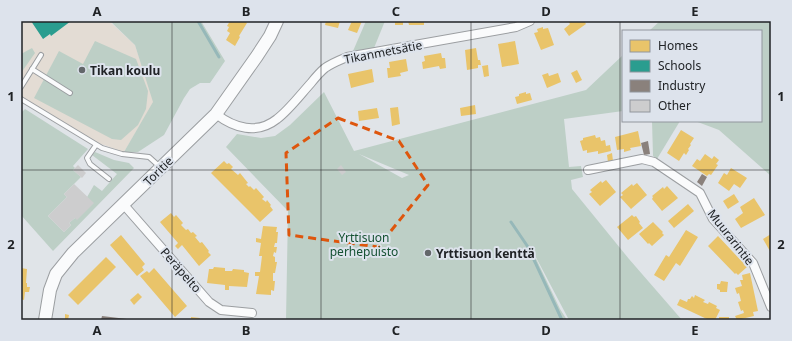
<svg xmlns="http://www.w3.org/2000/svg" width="792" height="341" viewBox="0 0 792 341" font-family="'Noto Sans',sans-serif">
	<rect width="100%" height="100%" fill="#e0e4e8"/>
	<!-- education -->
	<path fill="#e3dcd4" d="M21,21H109L135,45L154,102L124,152L98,143L21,96Z"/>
	<!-- green -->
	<g fill="#bdcfc6" fill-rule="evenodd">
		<path d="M110,21H201L225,61L210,83H200L190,89L184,98L164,135L138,152H124L153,102L135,45Z"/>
		<path d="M366,21H385L374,48L353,51Z"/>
		<path d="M660,21H771V176L719,130L695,121H761V31H649Z"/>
		<path d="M95,41L136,59L148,91L146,109L138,125L121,140L112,139L34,98L59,51L83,64Z"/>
		<path d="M32,48L35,53L21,73V54Z"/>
		<path d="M623,55V111L564,119L569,167L581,166L583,177L571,180L572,189L629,259L682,320H569L530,246L560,309L567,320H286L288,211L226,147L237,134L261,138L275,136L290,125L324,92L354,151L586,90ZM359,154L409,175L402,178Z"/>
		<path d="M25,109L88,149L73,166L75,168L73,170L81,177L64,194L67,197L48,216L64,232L71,225L69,223L75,218L94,185L102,191L117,174L92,155L95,152L114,160L129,163L134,168L53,251L21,215V113Z"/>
		<path d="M652,121H680L657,159L653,156Z"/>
	</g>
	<!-- homes -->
	<g fill="#e9c46a">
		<path d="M230,21H244L247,23L239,36L240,37L235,46L226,40L230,33L227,31L229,27L227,26Z"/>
		<path d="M326,21H340L338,28L325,25Z"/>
		<path d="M352,21H362L357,33L348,30Z"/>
		<rect x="395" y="21" width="8" height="4"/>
		<path d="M408,21H424V25H409Z"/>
		<path d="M568,21H584L586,24L569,36L564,29L570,24Z"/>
		<path d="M543,27V29L548,28L554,45L541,50L534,33L538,32L537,29Z"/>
		<path d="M515,41L519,64L502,67L498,44Z"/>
		<path d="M476,48L478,60H480L481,65H478V68L467,70L465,50Z"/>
		<path d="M441,53L442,58H445L446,68L440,69L439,66L423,69L422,62L425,61L424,56Z"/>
		<path d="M406,59L408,71L400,73L401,76L388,78L387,68H390L389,62Z"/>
		<path d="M488,65L489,76L484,77L482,66Z"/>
		<path d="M372,69L374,82L351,88L348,74Z"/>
		<path d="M577,70L582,80L576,83L571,73Z"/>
		<path d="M548,73L549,76L558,73L561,82L547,88L542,75Z"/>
		<path d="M526,92V94L530,93L532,100L517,104L515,97L519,96V94Z"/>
		<path d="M475,105L476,114L461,116L460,108Z"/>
		<path d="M398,107L400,124L392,126L390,108Z"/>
		<path d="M377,108L379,118L359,121L358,111Z"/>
		<path d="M681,130L694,138L690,144L691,145L688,149L689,150L686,155L684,153L679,161L667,153Z"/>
		<path d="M638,131L641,146L630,148L631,150L624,152V149L617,150L615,137Z"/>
		<path d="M595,135L596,138L600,137L601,141L605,140L606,146L610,145L611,151L598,154V151L587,153V150L583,151L580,141L583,140V138Z"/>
		<path d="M612,153L613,161L608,162L607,155Z"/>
		<path d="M705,154L712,159L714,156L719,160L716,164L718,165L711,175L709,174L707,176L692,166L697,159L700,161Z"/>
		<path d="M224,161L227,164L229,163L233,167L231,169L238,175L240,173L248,183L246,184L249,187L250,186L254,190L256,188L264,197L262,199L266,202L267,200L271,205L270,206L273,210L260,222L211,173Z"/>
		<path d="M731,168L747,178L740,188L734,184L729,191L718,183L724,173L727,175Z"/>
		<path d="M606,180L616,192L600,206L589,194L592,192L590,190L601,181L602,183Z"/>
		<path d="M637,183L647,195L631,209L620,197L623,195L621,193L632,184L633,186Z"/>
		<path d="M667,186L678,198L662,211L652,199L653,197L652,196L663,187L664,189Z"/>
		<path d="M734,194L739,202L728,209L723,201Z"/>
		<path d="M754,198L765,215L741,228L735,219L743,213L740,207Z"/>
		<path d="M688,204L694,211L674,228L668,221Z"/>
		<path d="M171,213L174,217L176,215L183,223L181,225L186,230L188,229L191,233L193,232L197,236L195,237L200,243L202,242L209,251L208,252L211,255L199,266L182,245L178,249L175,246L178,243L160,222Z"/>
		<path d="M632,215L634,217L636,216L640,222L639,223L643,228L628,240L617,227Z"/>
		<path d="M653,222L663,232L662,233L664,235L652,246L649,243L648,244L639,234Z"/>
		<path d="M263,226L277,227L276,232H278L277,243H275L274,247H277L276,253L274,252L273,256L275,257V262H277L275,273H273V281H275L274,291L271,290V295L256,294L259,276H255V272H260L262,256H259L261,243L256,242V238L261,239Z"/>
		<path d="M686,230L698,237L680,266L676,263L664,281L654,275L666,255L669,257Z"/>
		<path d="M771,234V253L763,239Z"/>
		<path d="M121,235L145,264L142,267L144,270L137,276L110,245Z"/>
		<path d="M718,236L747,267L738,275L736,273L735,274L708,246Z"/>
		<path d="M106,257L116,267L78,305L68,295Z"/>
		<path d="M214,267L225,268V271H232L233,269L244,270V272L249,273L247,287L229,286V290H225V285L207,283L209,269H213Z"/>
		<path d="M21,268L27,269L26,283H27V287H30L29,292H25L24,300L21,299Z"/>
		<path d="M154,268L187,306L175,317L140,276L147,271L149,273Z"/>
		<path d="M750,273L758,311L753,312L754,316L737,320L735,316L744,313L743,310L741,311L738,302L741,301L739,293L737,294L735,288L742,286L740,280H743L742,275Z"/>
		<path d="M721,281L728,282L727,292H720V290L717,289V284H720Z"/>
		<path d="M138,293L142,297L134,305L130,300Z"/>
		<path d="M695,295L705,300L703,302L708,304L709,302L717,306L716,308L720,310L715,320H709L677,305L680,299L687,302L688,299H690L692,296L694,298Z"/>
		<path d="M65,314L69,315L68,320H65Z"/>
		<path d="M191,317L200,318L199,320H191Z"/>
		<rect x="719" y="317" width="10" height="3"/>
	</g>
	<!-- schools -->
	<path fill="#2a9d8f" d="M31,21H71L51,36L50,34L43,39Z"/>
	<!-- industry -->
	<g fill="#8a817c">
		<path d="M648,141L650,154L644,155L641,143Z"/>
		<path d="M702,174L707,177L702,186L697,182Z"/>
		<path d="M102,316L127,319V320H101Z"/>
	</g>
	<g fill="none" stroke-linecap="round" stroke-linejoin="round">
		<!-- stream -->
		<g stroke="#96b8b9" stroke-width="3">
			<path d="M198,21L219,57"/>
			<path d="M511,222L528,247L562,320"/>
		</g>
	</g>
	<!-- building -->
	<g fill="#cdcdce">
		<path d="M78,165L86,173L82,178L73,170Z"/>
		<path d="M341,165L346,172L342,175L337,169Z"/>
		<path d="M74,184L94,203L77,220L75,218L69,223L71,225L64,232L48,216L67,197L64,194Z"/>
	</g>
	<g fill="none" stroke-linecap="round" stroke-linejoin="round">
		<defs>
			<g id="lane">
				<path d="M32,69L70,93"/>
				<path d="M21,87L41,55"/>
				<path d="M21,99L102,148L122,154L149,157L159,166"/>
				<path d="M96,145L87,158L90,164L109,179"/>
			</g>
			<g id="street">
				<path d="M216,114C234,128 257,135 277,119C289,110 301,94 311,83C315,78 320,72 325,68C332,63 340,60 347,57L516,27L530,21"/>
				<path d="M588,170L642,159L654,162L700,193L713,219L753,263L771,307"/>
				<path d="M124,205L209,302L221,310L252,313"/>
			</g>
			<path id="secondary" d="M45,320L50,290L56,274L73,253L216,114L257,56L270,36L277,21"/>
		</defs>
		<!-- lane casing -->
		<use href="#lane" stroke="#9b9ea1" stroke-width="6"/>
		<!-- street casing -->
		<use href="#street" stroke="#9b9ea1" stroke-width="10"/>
		<!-- secondary casing -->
		<use href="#secondary" stroke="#9b9ea1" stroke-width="14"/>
		<!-- lane -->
		<use href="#lane" stroke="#fafbfc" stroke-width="4"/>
		<!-- street -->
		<use href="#street" stroke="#fafbfc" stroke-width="8"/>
		<!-- secondary -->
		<use href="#secondary" stroke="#fafbfc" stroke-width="12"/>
	</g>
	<!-- marked area -->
	<path fill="none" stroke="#de560d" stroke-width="3" stroke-dasharray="8 5" stroke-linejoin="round" d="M338,118L399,141L428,185L378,247L289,235L286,153Z"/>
	<!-- grid -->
	<path fill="none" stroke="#202326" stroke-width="1" stroke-opacity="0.55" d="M172,21V320M321,21V320M471,21V320M620,21V320M21,170H771"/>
	<!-- markers -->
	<g fill="#63676a" stroke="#dde3ec" stroke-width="1.5">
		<circle cx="82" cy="70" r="4"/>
		<circle cx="428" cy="253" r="4"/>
	</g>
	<g text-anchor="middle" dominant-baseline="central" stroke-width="4" stroke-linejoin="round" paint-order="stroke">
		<!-- street labels -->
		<g font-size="12" fill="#202326" stroke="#dde3ec">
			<text transform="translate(383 52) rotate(-11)">Tikanmetsätie</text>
			<text transform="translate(158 171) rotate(-45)">Toritie</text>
			<text transform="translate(731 237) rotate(52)">Muurarintie</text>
			<text transform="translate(181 270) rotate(49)">Peräpelto</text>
		</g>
		<!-- poi labels -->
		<g font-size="12" font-weight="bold" fill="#202326" stroke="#dde3ec" text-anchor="start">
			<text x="90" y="70">Tikan koulu</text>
			<text x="436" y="253">Yrttisuon kenttä</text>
		</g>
		<!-- park labels -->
		<g font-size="12" fill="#145132" stroke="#dde3ec">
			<text x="364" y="237">Yrttisuon<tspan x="364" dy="14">perhepuisto</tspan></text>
		</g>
	</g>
	<!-- border -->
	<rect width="792" height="341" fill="none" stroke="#dde3ec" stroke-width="44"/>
	<!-- legend -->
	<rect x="622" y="30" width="140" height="92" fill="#dde3ec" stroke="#91969d"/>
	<rect x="630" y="40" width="20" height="12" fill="#e9c46a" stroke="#91969d"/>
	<text x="658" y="50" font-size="12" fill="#202326">Homes</text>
	<rect x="630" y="60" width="20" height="12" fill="#2a9d8f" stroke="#91969d"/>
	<text x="658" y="70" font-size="12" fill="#202326">Schools</text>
	<rect x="630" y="80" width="20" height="12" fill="#8a817c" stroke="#91969d"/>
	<text x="658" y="90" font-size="12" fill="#202326">Industry</text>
	<rect x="630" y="100" width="20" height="12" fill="#cdcdce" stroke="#91969d"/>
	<text x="658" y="110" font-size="12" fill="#202326">Other</text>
	<rect x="22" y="22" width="748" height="297" fill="none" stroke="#202326" stroke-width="1.5"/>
	<g font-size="13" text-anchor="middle" font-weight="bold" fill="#202326">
		<text x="97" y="16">A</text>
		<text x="246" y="16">B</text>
		<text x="396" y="16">C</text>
		<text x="546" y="16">D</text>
		<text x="695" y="16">E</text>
		<text x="11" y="101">1</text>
		<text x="781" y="101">1</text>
		<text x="11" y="249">2</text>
		<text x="781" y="249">2</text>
		<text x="97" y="335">A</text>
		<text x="246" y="335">B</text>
		<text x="396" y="335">C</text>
		<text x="546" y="335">D</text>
		<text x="695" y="335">E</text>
	</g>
</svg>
